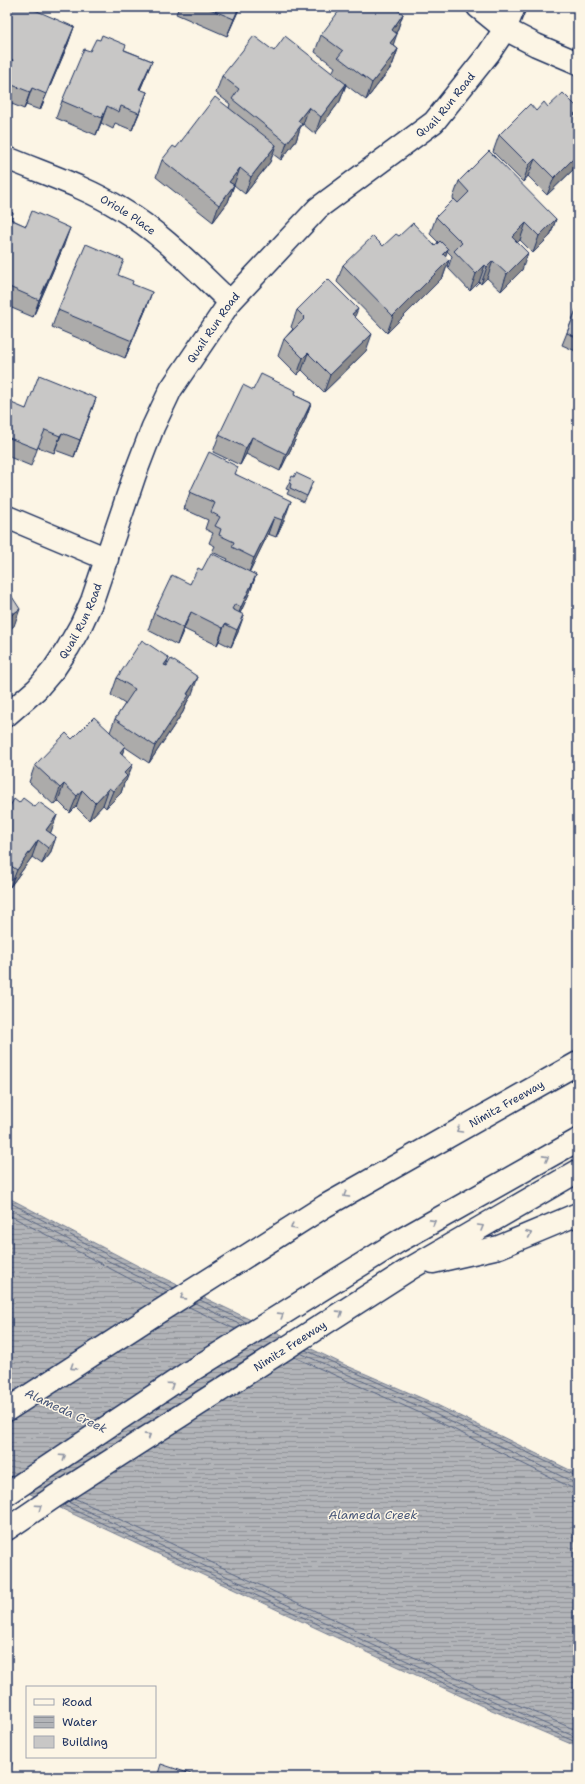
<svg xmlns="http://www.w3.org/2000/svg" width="585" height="1784" viewBox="0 0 585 1784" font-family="'Shantell Sans',sans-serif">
	<defs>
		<pattern id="water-rules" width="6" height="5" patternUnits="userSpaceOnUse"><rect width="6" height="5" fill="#b2b4b8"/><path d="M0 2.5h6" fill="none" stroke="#909399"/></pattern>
	</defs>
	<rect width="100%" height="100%" fill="#fcf5e5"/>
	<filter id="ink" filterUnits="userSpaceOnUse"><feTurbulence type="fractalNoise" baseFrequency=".025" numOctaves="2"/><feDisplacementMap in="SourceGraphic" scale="8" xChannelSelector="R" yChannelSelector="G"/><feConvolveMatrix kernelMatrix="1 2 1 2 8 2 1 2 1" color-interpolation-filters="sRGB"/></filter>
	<g filter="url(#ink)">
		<!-- water -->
		<path fill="url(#water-rules)" stroke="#767f94" d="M7,1197L138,1266L345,1365L433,1403L578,1474V1747L480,1705L7,1483Z"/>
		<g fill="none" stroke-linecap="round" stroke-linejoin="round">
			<!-- shore -->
			<g stroke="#576482" stroke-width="1">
				<path d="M7,1201L136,1270L174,1288"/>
				<path d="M7,1207L133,1274L169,1291"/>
				<path d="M7,1214L130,1279L163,1295"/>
				<path d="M200,1300L246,1322"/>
				<path d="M195,1303L241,1325"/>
				<path d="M189,1307L235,1329"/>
				<path d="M305,1350L431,1406L578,1477"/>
				<path d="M300,1353L429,1411L573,1482L578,1483"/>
				<path d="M294,1357L427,1416L570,1487L578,1489"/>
				<path d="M74,1498L486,1691L578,1731"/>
				<path d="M68,1502L484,1697L578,1738"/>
				<path d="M63,1505L482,1701L578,1743"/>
			</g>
			<defs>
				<g id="minor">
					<path d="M478,7L505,29L536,45L578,63"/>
					<path id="s1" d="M7,158C45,174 86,187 121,209C162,233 196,270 230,302"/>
					<path d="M7,517L107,559"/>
					<path id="s2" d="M7,715L37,689L54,669L68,648L81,625L92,601L135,474L153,427L171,389L230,302L318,208L434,122L489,53L505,29L514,7"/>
				</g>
				<g id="motorway">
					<path d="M433,1262L499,1247L578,1214"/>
					<path id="s3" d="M7,1410L152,1316L325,1206L578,1063"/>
					<path d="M7,1494L191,1371L399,1241L578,1140"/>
					<path id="s4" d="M7,1529L54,1497L411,1268L578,1171"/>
				</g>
			</defs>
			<!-- minor casing -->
			<use href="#minor" stroke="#1b2f5e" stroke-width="25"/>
			<!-- motorway casing -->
			<use href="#motorway" stroke="#1b2f5e" stroke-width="25"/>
			<!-- minor -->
			<use href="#minor" stroke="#fcf5e5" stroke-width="22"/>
			<!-- motorway -->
			<use href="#motorway" stroke="#fcf5e5" stroke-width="22"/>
		</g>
		<!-- wall -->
		<g fill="#acabaa" stroke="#1b2f5e">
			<path d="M7,7L74,27L68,44L40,110L26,105L24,109L7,102Z"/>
			<path d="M179,7H240L227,36L176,14Z"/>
			<path d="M403,14L397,31L396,33L393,45L398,49L392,66L366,100L346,85L340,101L315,134L303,124L300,128L296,141L281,160L273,154L270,162L245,194L234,185L228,202L213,222L156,177L162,160L176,148L229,108L230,104L216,93L222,76L274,51L332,73L335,67L315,52L321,35Z"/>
			<path d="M100,40L152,61L140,90L147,92L132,130L115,123L113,129L101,123L96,135L56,118L62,101L90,51Z"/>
			<path d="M548,107L578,108V112L576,117L578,118V165L547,195L528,176L523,182L493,152L499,135L536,111Z"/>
			<path d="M459,181L556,219L550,236L533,253L520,240L517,243L522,270L501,291L487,278L481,284L479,282L470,291L448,268L452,256L447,251L445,257L449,260L443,277L387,333L337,282L343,265L383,246L399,236L435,246L438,242L430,234L436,217L454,200L453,198Z"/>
			<path d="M7,211L13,213L11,219L64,245L33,317L7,306Z"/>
			<path d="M132,284L146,309L125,358L52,327L58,310Z"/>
			<path d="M578,305V352L562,345Z"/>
			<path d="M297,310L355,317L366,351L324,392L302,370L297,375L278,356L284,339L293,329L291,327Z"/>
			<path d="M253,390L296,391L294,395L311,403L305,420L280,471L246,454L240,465L213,452L219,435Z"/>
			<path d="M578,394V417L573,407Z"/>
			<path d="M96,398L74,457L55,450L54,453L38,447L31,466L7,456V406L26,409Z"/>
			<path d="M236,474L285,518L276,537L268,534L249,572L256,575L250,592L240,613L238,632L231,647L219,641L217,645L184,629L177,645L148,630L154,613L190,584L202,570L227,561L228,559L212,552L215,546L209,543L213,533L205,529L208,520L184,509L190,492Z"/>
			<path d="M294,477L311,488L304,502L287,494L289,490L286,489L289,483Z"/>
			<path d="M166,666L192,694L187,702L183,712L149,763L125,747L122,754L126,781L124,783L121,793L106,808L103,805L89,820L76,807L70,813L58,801L54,805L29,782L35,765L72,739L110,732L115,719L125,704L111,695L117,678Z"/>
			<path d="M19,803L35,807L57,815L50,833L56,837L50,854L42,864L32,857L10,887L7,884V806L9,808Z"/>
		</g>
		<!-- shaded-wall -->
		<g fill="#8c8b8b" stroke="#1b2f5e">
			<path d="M239,7H240L227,36L234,19Z"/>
			<path d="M403,14L397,31L386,47L392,30Z"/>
			<path d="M74,27L68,44L40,110L46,94Z"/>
			<path d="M397,34L391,51L390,43Z"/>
			<path d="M398,49L392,66L366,100L372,83Z"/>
			<path d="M152,61L145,78L133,106L139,89Z"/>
			<path d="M346,84L340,101L315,134L321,117Z"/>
			<path d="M32,88L26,105L24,109L30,92Z"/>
			<path d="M147,92L141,109L132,130L139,113Z"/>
			<path d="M107,106L101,123L96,135L102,118Z"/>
			<path d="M309,107L303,124L300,128L296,141L281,160L287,143L298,121Z"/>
			<path d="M578,110V112L573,126L574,114Z"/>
			<path d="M276,145L270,162L245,194L251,177Z"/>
			<path d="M578,154V165L547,195L554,178Z"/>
			<path d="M535,159L528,176L523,182L529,165Z"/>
			<path d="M240,168L234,185L229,182Z"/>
			<path d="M234,185L228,202L213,222L219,205Z"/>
			<path d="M556,219L550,236L533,253L539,236Z"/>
			<path d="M526,223L520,240L506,254L512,237Z"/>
			<path d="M70,228L64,245L33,317L39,300Z"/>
			<path d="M448,249L442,266L443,254Z"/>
			<path d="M528,253L522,270L501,291L507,274Z"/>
			<path d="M449,260L443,277L387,333L393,316Z"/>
			<path d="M493,261L487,278L481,284L487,267Z"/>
			<path d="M485,265L479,282L470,291L476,274Z"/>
			<path d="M152,292L146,309L125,358L132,341Z"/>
			<path d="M358,309L351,326L352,314Z"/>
			<path d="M372,334L366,351L324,392L330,375Z"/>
			<path d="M308,353L302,370L297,375L303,358Z"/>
			<path d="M96,398L90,415L74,457L80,440Z"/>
			<path d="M311,403L305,420L280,471L286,454Z"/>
			<path d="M62,433L55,450L54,453L60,436Z"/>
			<path d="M252,437L246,454L240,465L246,448Z"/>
			<path d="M291,501L285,518L276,537L282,520Z"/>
			<path d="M274,517L268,534L248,575L254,558Z"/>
			<path d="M256,575L250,592L235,624L241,607Z"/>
			<path d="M20,609L14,626L7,631V618Z"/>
			<path d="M191,612L184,629L177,645L183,628Z"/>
			<path d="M244,615L238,632L231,647L237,630Z"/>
			<path d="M225,624L219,641L217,645L223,628Z"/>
			<path d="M169,658L163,675L164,665Z"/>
			<path d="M198,677L192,694L187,702L183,712L149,763L155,746Z"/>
			<path d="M125,746L119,763L120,752Z"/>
			<path d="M133,764L126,781L124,783L121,793L106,808L113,791L124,773Z"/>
			<path d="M64,784L58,801L54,805L60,788Z"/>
			<path d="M109,788L103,805L89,820L95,803Z"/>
			<path d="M82,790L76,807L70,813L77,796Z"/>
			<path d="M57,815L51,832L42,843L46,830Z"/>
			<path d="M56,837L50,854L42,864L48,848Z"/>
			<path d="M38,840L32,857L10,887L17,870Z"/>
		</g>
		<!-- building -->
		<g fill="#c8c7c6" stroke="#1b2f5e">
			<path d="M7,7H28L74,27L46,94L32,88L30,92L7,83V74L13,60L7,58Z"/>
			<path d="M205,7H239L234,19Z"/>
			<path d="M342,7H394L403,14L392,30L397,34L390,43L398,49L372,83L338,57L343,51L321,35Z"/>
			<path d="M102,35L126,45L124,50L152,61L139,89L147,92L139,113L121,106L119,112L107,106L102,118L62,101L84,49L90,51L96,39L100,40Z"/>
			<path d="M254,36L274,51L285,36L346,84L321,117L309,107L298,121L302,124L287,143L232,99L239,89L222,76Z"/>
			<path d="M563,93L578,108V110L574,114L578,118V154L554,178L535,159L529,165L499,135L530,104L536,111L544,102L548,107Z"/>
			<path d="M215,97L276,145L251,177L240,168L229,182L234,185L219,205L162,160L173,146L176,148Z"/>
			<path d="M489,151L556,219L539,236L526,223L512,237L528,253L507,274L493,261L487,267L485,265L476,274L454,251L462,243L436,217L454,199L458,203L469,192L459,181Z"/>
			<path d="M7,211L13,213L10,219L26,226L32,211L70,228L39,300L7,286Z"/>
			<path d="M413,223L435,246L440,241L448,249L443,254L449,260L393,316L343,265L373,236L383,246L396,234L399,236Z"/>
			<path d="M86,244L124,260L118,275L133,281L132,284L152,292L132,341L58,310Z"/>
			<path d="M328,279L358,309L352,314L372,334L330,375L308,353L303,358L284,339L305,318L297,310Z"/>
			<path d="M578,305V338L567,333Z"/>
			<path d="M261,374L296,391L294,395L311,403L286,454L252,437L246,448L219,435L243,385L253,390Z"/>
			<path d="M39,375L96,398L80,440L62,433L60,436L45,430L37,449L7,437V406L9,402L26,409Z"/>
			<path d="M209,452L238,467L235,474L291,501L282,520L274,517L254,558L232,547L234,542L219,535L221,529L215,526L220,517L211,512L215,503L190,492Z"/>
			<path d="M296,473L313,481L307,496L290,488L291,484L289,483L292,476L294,477Z"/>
			<path d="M211,553L256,575L241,607L235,604L232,609L244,615L237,630L225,624L223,628L191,612L183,628L154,613L172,575L190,584L198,568L202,570Z"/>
			<path d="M7,589L20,609L7,618Z"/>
			<path d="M142,640L169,658L164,665L167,666L171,659L198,677L187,694L189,695L155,746L115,719L135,689L117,678Z"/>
			<path d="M94,717L125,746L120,752L133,764L124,773L127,776L113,791L109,788L95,803L82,790L77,796L64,784L60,788L35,765L66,733L72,739Z"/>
			<path d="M23,798L35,807L39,802L57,815L46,830L56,837L48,848L38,840L17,870L7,863V806L9,808L14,799L19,803Z"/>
			<path d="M7,1761L12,1763L7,1776Z"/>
			<path d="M161,1764L200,1777H157Z"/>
		</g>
		<!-- one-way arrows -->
		<defs><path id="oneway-chevron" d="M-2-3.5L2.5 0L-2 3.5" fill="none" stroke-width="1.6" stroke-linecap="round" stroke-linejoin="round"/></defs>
		<g stroke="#8c92a2">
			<use href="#oneway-chevron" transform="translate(459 1130) rotate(150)"/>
			<use href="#oneway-chevron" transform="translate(546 1158) rotate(-29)"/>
			<use href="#oneway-chevron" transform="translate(346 1195) rotate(150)"/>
			<use href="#oneway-chevron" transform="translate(433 1222) rotate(-29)"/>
			<use href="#oneway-chevron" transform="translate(293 1227) rotate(148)"/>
			<use href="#oneway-chevron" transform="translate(481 1227) rotate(-30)"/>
			<use href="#oneway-chevron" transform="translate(529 1234) rotate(-23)"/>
			<use href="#oneway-chevron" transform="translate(183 1297) rotate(148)"/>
			<use href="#oneway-chevron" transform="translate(340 1313) rotate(-33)"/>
			<use href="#oneway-chevron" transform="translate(281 1315) rotate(-32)"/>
			<use href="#oneway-chevron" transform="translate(73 1367) rotate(147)"/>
			<use href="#oneway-chevron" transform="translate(171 1385) rotate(-34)"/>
			<use href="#oneway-chevron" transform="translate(148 1436) rotate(-33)"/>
			<use href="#oneway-chevron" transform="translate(63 1457) rotate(-34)"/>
			<use href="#oneway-chevron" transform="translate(39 1507) rotate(-34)"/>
		</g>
	</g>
	<g text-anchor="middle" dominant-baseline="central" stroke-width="3" stroke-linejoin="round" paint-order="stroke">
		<!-- street labels -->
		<g font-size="11" fill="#1b2f5e" stroke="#fcf5e5">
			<text stroke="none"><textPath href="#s2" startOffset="769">Quail Run Road</textPath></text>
			<text stroke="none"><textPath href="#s1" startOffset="134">Oriole Place</textPath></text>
			<text stroke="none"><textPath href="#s2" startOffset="445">Quail Run Road</textPath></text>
			<text stroke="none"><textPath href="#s2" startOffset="121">Quail Run Road</textPath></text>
			<text stroke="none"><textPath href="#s3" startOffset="586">Nimitz Freeway</textPath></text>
			<text stroke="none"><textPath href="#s4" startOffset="337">Nimitz Freeway</textPath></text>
		</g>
		<!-- water labels -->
		<g font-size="12" font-style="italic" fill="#485779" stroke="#fcf5e5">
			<text transform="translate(66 1411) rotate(25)">Alameda Creek</text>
			<text x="373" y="1515">Alameda Creek</text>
		</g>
	</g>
	<!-- margin -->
	<rect width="585" height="1784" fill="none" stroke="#fcf5e5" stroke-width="24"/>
	<rect x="12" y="12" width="561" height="1760" fill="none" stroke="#1b2f5e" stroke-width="1.5" filter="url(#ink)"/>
	<!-- legend -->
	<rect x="26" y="1686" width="130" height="72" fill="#fcf5e5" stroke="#a2a6af"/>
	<rect x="34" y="1699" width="20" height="6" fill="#fcf5e5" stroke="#a2a6af"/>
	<text x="62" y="1706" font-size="12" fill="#1b2f5e">Road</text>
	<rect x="34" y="1716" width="20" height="12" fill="url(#water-rules)" stroke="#a2a6af"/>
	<text x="62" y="1726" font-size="12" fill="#1b2f5e">Water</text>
	<rect x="34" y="1736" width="20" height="12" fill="#c8c7c6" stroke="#a2a6af"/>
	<text x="62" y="1746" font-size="12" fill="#1b2f5e">Building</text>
</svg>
